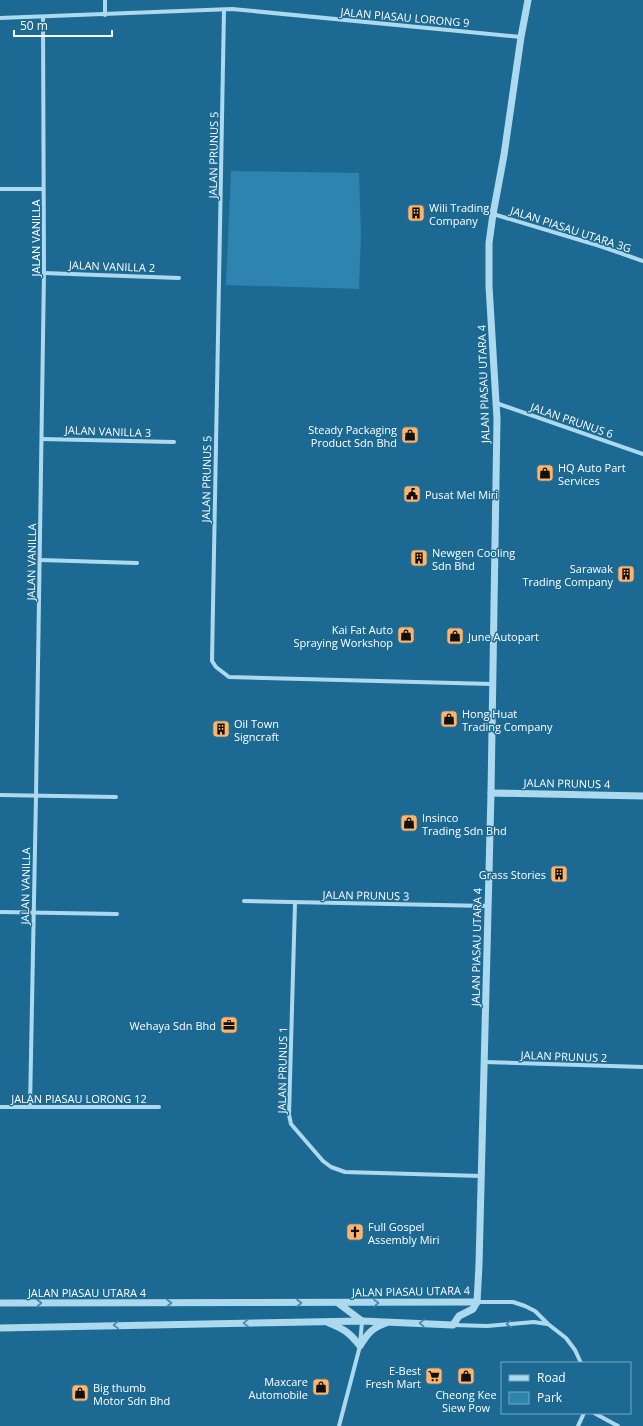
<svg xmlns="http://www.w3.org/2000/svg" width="643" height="1426" viewBox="0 0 643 1426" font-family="'Open Sans',sans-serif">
	<rect width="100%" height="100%" fill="#1c6a93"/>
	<!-- green -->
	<path fill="#2c84af" d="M231,171L359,173L361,234L359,289L226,285Z"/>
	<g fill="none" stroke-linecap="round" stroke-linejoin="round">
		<!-- minor -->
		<g stroke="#add9ef" stroke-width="4">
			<path d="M224,10L212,661L216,667L229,677L492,684"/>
			<path d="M105,15V0"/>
			<path d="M0,18L232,9L521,37"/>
			<path d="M0,189H43"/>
			<path d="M493,214L600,246L643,261"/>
			<path d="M44,273L179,278"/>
			<path d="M496,403L643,454"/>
			<path d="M42,439L174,442"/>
			<path d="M40,560L137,563"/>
			<path d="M0,795L116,797"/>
			<path d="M244,901L488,906"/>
			<path d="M295,903L289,1115L291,1124L323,1161L331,1167L345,1172L481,1176"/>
			<path d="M0,912L117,914"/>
			<path d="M485,1062L643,1067"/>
			<path d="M0,1107H159"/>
			<path d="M30,1107L36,796L44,273L43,17"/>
			<path d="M477,1302H513L525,1306L535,1311L548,1324L566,1338L575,1350L581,1363"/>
			<path d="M453,1325L487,1326L534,1322L547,1324"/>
			<path d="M594,1413L618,1426"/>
			<path d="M339,1426L360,1346L362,1321"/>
			<path d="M578,1426L584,1413"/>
		</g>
		<!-- tertiary -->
		<g stroke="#add9ef" stroke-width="7">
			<path d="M491,793L643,796"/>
			<path d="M0,1303L477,1302"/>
			<path d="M338,1303L362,1321"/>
			<path d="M329,1323C344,1329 350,1333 360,1346C368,1333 372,1328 386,1323"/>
			<path d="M0,1328L362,1321L453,1325L459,1316L473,1309L477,1302L479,1265L491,793L497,419L489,286V243L493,214L504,155L521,37L528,0"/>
		</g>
	</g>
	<!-- one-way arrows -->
	<defs><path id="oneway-chevron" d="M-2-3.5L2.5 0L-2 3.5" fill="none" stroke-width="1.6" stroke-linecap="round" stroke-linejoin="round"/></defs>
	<g stroke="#4086aa">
		<use href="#oneway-chevron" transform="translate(39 1303)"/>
		<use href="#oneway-chevron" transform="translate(169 1303)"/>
		<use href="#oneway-chevron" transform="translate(299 1303)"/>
		<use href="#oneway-chevron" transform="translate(376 1303) rotate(-1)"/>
		<use href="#oneway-chevron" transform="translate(246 1323) rotate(179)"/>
		<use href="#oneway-chevron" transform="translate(422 1323) rotate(-176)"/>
		<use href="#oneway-chevron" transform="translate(509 1324) rotate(173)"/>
		<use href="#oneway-chevron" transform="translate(116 1325) rotate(179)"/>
	</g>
	<!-- icons -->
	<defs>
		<symbol id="building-square" viewBox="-11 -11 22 22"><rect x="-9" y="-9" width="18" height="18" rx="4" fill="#ffb36b" stroke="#1c6a93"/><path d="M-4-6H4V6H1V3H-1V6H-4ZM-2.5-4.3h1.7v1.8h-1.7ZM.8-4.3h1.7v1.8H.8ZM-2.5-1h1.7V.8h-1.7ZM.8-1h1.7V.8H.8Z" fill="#111"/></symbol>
		<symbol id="shop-square" viewBox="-11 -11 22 22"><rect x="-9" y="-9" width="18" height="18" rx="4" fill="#ffb36b" stroke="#1c6a93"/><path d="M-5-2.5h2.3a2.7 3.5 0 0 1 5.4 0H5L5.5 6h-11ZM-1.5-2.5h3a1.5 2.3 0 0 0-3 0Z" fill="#111"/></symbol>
		<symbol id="civic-square" viewBox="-11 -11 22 22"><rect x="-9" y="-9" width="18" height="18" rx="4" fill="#ffb36b" stroke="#1c6a93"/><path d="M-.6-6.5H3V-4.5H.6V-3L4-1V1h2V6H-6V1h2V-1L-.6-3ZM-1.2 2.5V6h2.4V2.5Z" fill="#111"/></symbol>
		<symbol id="office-square" viewBox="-11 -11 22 22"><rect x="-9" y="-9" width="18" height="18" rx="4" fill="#ffb36b" stroke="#1c6a93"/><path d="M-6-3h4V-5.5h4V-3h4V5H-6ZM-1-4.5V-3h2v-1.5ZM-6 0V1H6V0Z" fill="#111"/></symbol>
		<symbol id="church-square" viewBox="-11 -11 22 22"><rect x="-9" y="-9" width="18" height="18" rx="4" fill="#ffb36b" stroke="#1c6a93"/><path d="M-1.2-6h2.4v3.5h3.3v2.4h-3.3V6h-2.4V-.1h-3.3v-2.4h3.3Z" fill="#111"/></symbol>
		<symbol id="supermarket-square" viewBox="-11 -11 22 22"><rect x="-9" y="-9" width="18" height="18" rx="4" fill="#ffb36b" stroke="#1c6a93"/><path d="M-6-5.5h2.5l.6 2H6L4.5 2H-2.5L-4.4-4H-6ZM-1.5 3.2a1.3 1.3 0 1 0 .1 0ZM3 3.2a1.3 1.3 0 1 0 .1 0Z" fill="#111"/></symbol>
	</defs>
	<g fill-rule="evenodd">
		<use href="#building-square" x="406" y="203" width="20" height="20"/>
		<use href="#shop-square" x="400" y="425" width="20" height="20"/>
		<use href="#shop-square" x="535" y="463" width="20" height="20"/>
		<use href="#civic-square" x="402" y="484" width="20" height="20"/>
		<use href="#building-square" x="409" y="548" width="20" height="20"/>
		<use href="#building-square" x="616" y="564" width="20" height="20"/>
		<use href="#shop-square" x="396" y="625" width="20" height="20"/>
		<use href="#shop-square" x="445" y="626" width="20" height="20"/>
		<use href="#shop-square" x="439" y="709" width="20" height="20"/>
		<use href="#building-square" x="211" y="719" width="20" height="20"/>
		<use href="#shop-square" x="399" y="813" width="20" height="20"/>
		<use href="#building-square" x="549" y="864" width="20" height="20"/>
		<use href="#office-square" x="219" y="1015" width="20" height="20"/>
		<use href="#church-square" x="345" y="1222" width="20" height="20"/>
		<use href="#supermarket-square" x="424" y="1366" width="20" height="20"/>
		<use href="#shop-square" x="456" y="1366" width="20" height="20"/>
		<use href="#shop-square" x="311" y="1377" width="20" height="20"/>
		<use href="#shop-square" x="70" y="1383" width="20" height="20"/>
	</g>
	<g text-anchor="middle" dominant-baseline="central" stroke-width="3" stroke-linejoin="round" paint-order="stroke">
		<!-- street labels -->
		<g font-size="11" fill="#fff" stroke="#1c6a93">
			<text transform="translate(405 17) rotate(5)">JALAN PIASAU LORONG 9</text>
			<text transform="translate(213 155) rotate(-89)">JALAN PRUNUS 5</text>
			<text transform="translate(571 229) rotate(18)">JALAN PIASAU UTARA 3G</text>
			<text transform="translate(35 238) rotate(-90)">JALAN VANILLA</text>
			<text transform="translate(112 266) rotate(2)">JALAN VANILLA 2</text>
			<text transform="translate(483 384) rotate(-92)">JALAN PIASAU UTARA 4</text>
			<text transform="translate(572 420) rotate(19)">JALAN PRUNUS 6</text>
			<text transform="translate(108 431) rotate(2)">JALAN VANILLA 3</text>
			<text transform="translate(206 479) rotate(-89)">JALAN PRUNUS 5</text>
			<text transform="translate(31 562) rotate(-89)">JALAN VANILLA</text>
			<text transform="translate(567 783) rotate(1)">JALAN PRUNUS 4</text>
			<text transform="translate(25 886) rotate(-89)">JALAN VANILLA</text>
			<text transform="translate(366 895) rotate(1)">JALAN PRUNUS 3</text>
			<text transform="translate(476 947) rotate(-89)">JALAN PIASAU UTARA 4</text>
			<text transform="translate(564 1056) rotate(2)">JALAN PRUNUS 2</text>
			<text transform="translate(282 1070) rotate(-89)">JALAN PRUNUS 1</text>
			<text x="79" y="1098">JALAN PIASAU LORONG 12</text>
			<text transform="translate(411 1291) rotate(-1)">JALAN PIASAU UTARA 4</text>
			<text x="87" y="1292">JALAN PIASAU UTARA 4</text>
		</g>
		<!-- poi labels -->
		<g font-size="11" fill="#fff" stroke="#1c6a93" text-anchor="start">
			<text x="429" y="207">Wili Trading<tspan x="429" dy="13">Company</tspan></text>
			<text x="397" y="429" text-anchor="end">Steady Packaging<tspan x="397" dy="13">Product Sdn Bhd</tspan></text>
			<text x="558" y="467">HQ Auto Part<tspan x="558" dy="13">Services</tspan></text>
			<text x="425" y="494">Pusat Mel Miri</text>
			<text x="432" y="552">Newgen Cooling<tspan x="432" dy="13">Sdn Bhd</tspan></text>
			<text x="613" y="568" text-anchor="end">Sarawak<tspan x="613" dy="13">Trading Company</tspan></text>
			<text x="393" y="629" text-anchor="end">Kai Fat Auto<tspan x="393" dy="13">Spraying Workshop</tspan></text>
			<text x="468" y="636">June Autopart</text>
			<text x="462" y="713">Hong Huat<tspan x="462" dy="13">Trading Company</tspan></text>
			<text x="234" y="723">Oil Town<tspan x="234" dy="13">Signcraft</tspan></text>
			<text x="422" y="817">Insinco<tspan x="422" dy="13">Trading Sdn Bhd</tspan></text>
			<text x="546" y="874" text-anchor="end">Grass Stories</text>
			<text x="216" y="1025" text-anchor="end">Wehaya Sdn Bhd</text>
			<text x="368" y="1226">Full Gospel<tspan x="368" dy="13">Assembly Miri</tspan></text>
			<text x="421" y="1370" text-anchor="end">E-Best<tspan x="421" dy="13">Fresh Mart</tspan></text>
			<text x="308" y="1381" text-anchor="end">Maxcare<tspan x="308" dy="13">Automobile</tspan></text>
			<text x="93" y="1387">Big thumb<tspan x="93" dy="13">Motor Sdn Bhd</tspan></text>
			<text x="466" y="1394" text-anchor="middle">Cheong Kee<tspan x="466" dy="13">Siew Pow</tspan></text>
		</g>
	</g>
	<!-- legend -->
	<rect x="501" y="1362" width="130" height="52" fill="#1c6a93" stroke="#77a6be"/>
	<rect x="509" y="1375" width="20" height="6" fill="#add9ef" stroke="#77a6be"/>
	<text x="537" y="1382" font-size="12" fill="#ffffff">Road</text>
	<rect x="509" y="1392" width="20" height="12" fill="#2c84af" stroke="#77a6be"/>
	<text x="537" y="1402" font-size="12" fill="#ffffff">Park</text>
	<!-- scale -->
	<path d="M14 30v6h98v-6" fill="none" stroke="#ffffff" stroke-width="2"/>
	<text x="20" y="30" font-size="12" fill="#ffffff" stroke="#1c6a93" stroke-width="3" paint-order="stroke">50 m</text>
</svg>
